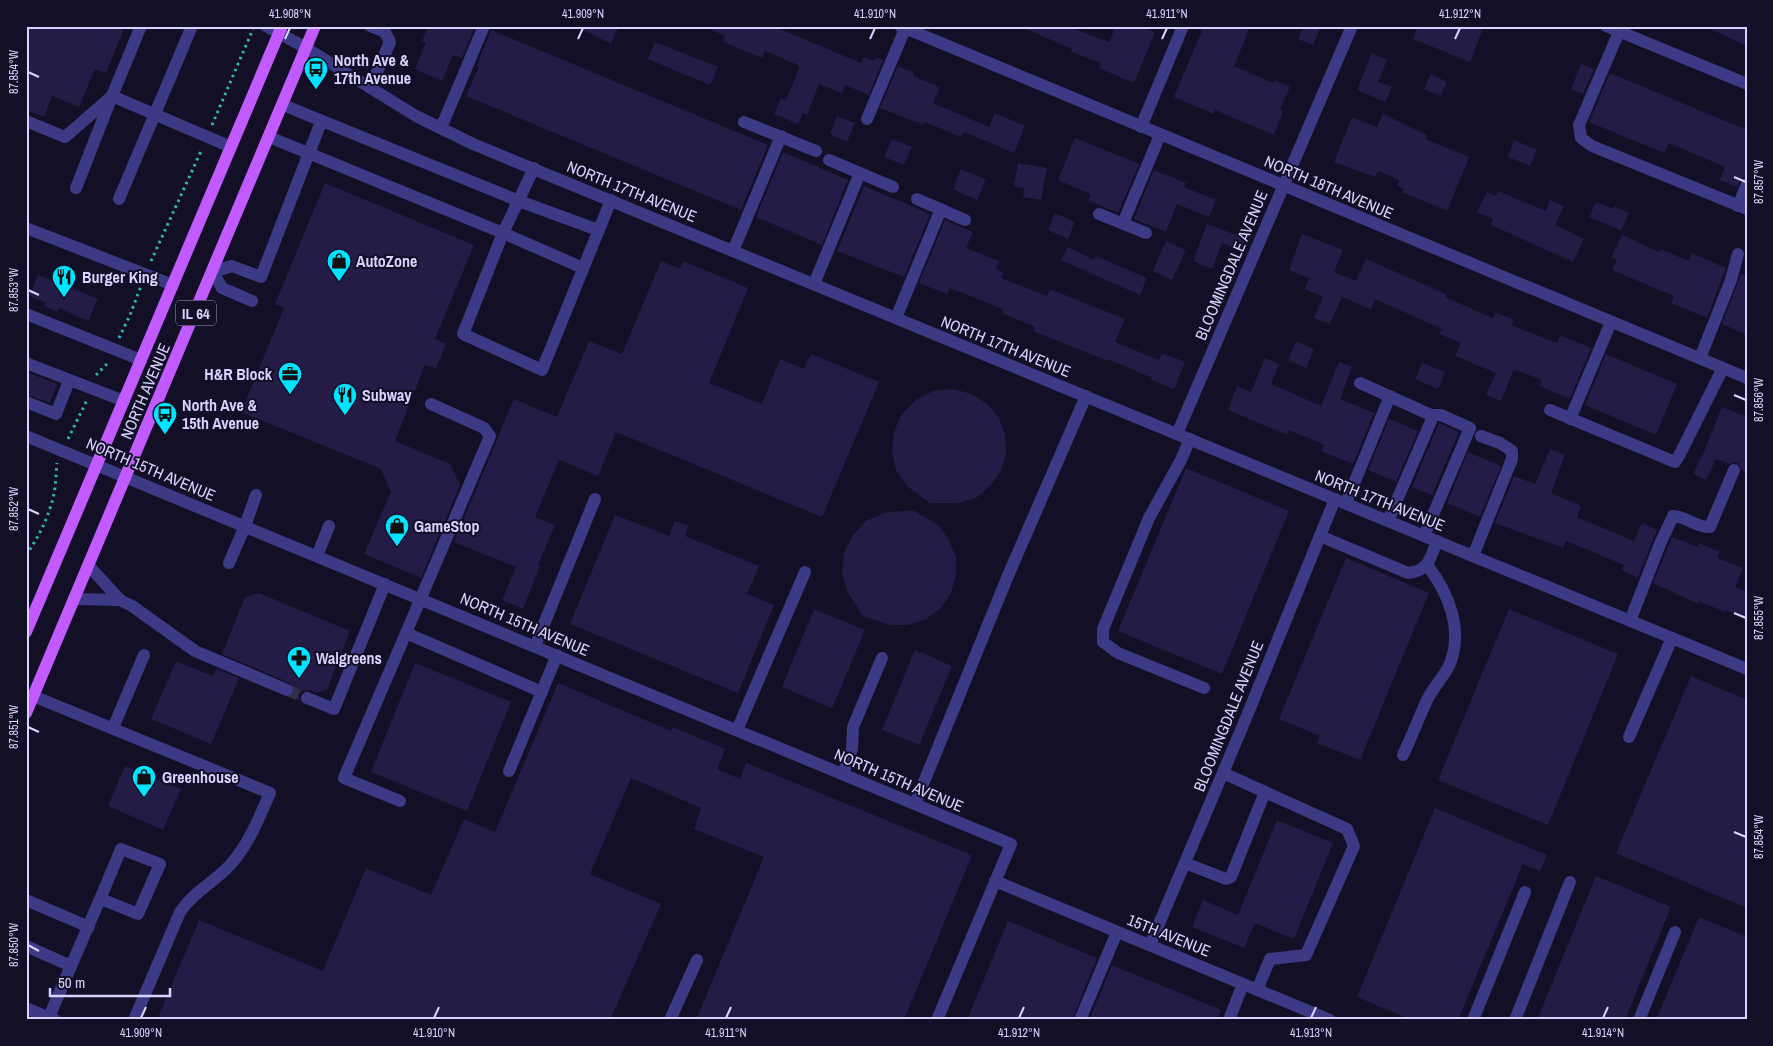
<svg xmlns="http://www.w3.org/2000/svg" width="1773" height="1046" viewBox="0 0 1773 1046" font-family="'Archivo Narrow',sans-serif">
	<rect width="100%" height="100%" fill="#130f26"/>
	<!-- building -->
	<g fill="#241b47">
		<path d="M26,26H125L106,73L95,69L79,107L52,96L44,117L26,110Z"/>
		<path d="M429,26H475L462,58L453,55L442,81L415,69L426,43L422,41Z"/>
		<path d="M575,26H619L611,44Z"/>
		<path d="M703,26H773L861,63L864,57L874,61L876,57L883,60L869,95L845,85L842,93L819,84L807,115L803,113L798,124L774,114L781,98L786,100L800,66L765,51L762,58L723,42L725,36Z"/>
		<path d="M1019,26H1067L1109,42L1116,26H1140L1155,32L1134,83L1099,68L1101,63L1071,52L1072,49Z"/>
		<path d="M1204,26H1239L1249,30L1234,66L1273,83L1274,80L1290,87L1280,109L1283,111L1274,135L1215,110L1214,114L1174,97Z"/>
		<path d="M1304,26H1321L1313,45L1298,39Z"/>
		<path d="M1418,26H1484L1470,62L1413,39Z"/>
		<path d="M1704,26H1747V46Z"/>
		<path d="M491,30L768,145L741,210L466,96L479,66L477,65Z"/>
		<path d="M655,42L718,67L710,85L648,59Z"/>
		<path d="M1372,53L1387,60L1378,82L1392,87L1385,102L1357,90Z"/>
		<path d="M1581,64L1594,69L1583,94L1571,89Z"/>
		<path d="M898,66L914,73L913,76L940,87L933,103L989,127L995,113L1025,126L1014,153L964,132L961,137L925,122L924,125L880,108Z"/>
		<path d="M1610,73L1747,130V172L1745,176L1740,180L1737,187L1720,180L1725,167L1669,143L1664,153L1589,122Z"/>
		<path d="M1431,74L1447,82L1440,96L1424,89Z"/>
		<path d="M1383,114L1427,135L1425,139L1469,157L1447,211L1402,192L1404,189L1397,186L1399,180L1378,171L1375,177L1334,162L1352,117L1377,127Z"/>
		<path d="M837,116L855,123L847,142L830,134Z"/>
		<path d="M1075,138L1139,164L1118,213L1088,200L1090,194L1058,180Z"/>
		<path d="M892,139L912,147L904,165L884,157Z"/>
		<path d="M1514,140L1537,150L1530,166L1508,157Z"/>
		<path d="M783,152L848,180L822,245L756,217Z"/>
		<path d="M1018,163L1047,168L1041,200L1023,197L1024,188L1014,186Z"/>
		<path d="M961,169L986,180L977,200L953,189Z"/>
		<path d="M1154,170L1186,183L1184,187L1216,200L1209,217L1177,204L1166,232L1134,219Z"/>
		<path d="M325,183L474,245L435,339L446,344L436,368L425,365L395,441L450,464L460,485L421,578L364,554L391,492L381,469L241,412L284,308L275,304Z"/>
		<path d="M864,186L930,214L904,277L837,251Z"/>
		<path d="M1498,191L1546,211L1550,200L1564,206L1555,225L1584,239L1573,262L1491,225L1493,219L1477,212L1487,192L1496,196Z"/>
		<path d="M1596,202L1613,209L1614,206L1629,213L1621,230L1589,217Z"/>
		<path d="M1055,213L1075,222L1068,239L1048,230Z"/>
		<path d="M945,220L973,232L966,248L999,261L996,269L1003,272L1001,278L1047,296L1050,289L1125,319L1115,342L1159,360L1162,353L1185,362L1174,389L1151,380L1152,378L1108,359V361L1033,331L1035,327L1002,313L1003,309L950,288L947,294L919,283Z"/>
		<path d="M1207,224L1250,240L1245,252L1222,243L1212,269L1193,261Z"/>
		<path d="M1302,234L1343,250L1334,272L1356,281L1366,259L1446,294L1445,297L1493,318L1495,312L1514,320L1511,325L1557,343L1560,335L1591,348L1570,399L1539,386L1542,380L1514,369L1501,401L1486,395L1496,373L1455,356L1461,343L1439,334L1442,329L1375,299L1371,309L1342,297L1330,324L1314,318L1323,297L1305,289L1309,278L1289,270Z"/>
		<path d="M1622,235L1659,252L1660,249L1689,261L1692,253L1726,268L1707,318L1671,303L1674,296L1612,270L1617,260L1611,258Z"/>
		<path d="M1166,241L1186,250L1172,280L1153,271Z"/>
		<path d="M1068,247L1094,260L1096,256L1147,278L1140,295L1061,260Z"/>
		<path d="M661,261L680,269L683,261L748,288L709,383L762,404L780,359L804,369L811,354L879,382L822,517L616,432L598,476L559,460L535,517L555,525L538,565L540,566L523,609L502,600L516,567L454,542L514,399L557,417L589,341L622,354Z"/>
		<path d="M53,273L75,283L72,288L98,299L88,321L59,308L57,312L44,306L46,303L29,296L38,275L50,280Z"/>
		<path d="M1741,274L1747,276V335L1722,324Z"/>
		<path d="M1296,341L1314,349L1306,368L1288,360Z"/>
		<path d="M1606,354L1677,384L1656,435L1585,405Z"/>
		<path d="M1265,358L1279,364L1271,384L1321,406L1339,362L1352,367L1340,399L1374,413L1353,464L1321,451L1324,445L1289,430L1287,435L1228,410L1237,386L1251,392Z"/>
		<path d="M1422,363L1445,372L1438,389L1415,379Z"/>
		<path d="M26,372L57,384L50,403L26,394Z"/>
		<path d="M953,389L972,394L987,404L999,418L1005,435L1006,454L1001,471L990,486L976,498L958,503H930L907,486L896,470L892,451L894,431L902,414L916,400L933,391Z"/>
		<path d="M1722,407L1747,417V472L1742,470L1738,463L1733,462L1729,464L1716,459L1706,480L1693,474L1700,459H1701Z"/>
		<path d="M1389,419L1418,431L1396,482L1368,470Z"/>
		<path d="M1439,423L1459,432L1432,495L1412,487Z"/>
		<path d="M1550,449L1565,455L1551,493L1581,506L1577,517L1634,541L1642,523L1657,530L1638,578L1621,570L1624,565L1566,541L1563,548L1495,523L1514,476L1535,484Z"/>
		<path d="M1468,452L1501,466L1480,517L1447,503Z"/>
		<path d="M1186,468L1289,511L1222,674L1118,631Z"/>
		<path d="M913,510L938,525L949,540L956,557V575L951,593L941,608L926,619L909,625H890L863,616L847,591L842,572L844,553L853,535L866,521L884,513Z"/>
		<path d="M615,515L669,536L675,521L689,526L685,536L759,566L747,594L774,605L738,693L570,624Z"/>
		<path d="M1672,537L1698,547L1699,543L1720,552L1718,558L1743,568L1735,587L1747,592V619L1726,610L1725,612L1699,601L1698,604L1653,583Z"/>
		<path d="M1346,558L1429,593L1360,760L1317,743L1320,736L1279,719Z"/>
		<path d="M259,593L350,631L327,689L317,693L310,690L302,691L299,695L300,701L290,697L294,694L295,690L290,683L222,654L245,597Z"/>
		<path d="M814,609L865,630L832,708L782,687Z"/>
		<path d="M1509,609L1618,654L1548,825L1438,780Z"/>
		<path d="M915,650L952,666L919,745L882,730Z"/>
		<path d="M176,661L213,676L216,669L239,678L211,744L151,719Z"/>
		<path d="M415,663L511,702L467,811L371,772Z"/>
		<path d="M1691,676L1747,700V908L1616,853Z"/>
		<path d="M558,683L671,731L673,727L725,749L717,769L740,779L746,763L972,855L904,1020H696L764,857L694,829L701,808L631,778L590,874L661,904L610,1020H157L199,920L323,971L366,868L431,895L464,819L495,832Z"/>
		<path d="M125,766L181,789L163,830L108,806Z"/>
		<path d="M1435,808L1547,855L1540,871L1523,864L1458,1020H1412L1357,997Z"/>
		<path d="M1277,820L1333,843L1294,939L1255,923L1244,948L1192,927L1203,900L1238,915Z"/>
		<path d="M1596,876L1671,907L1625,1020H1537Z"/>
		<path d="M1699,917L1747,937V1020H1656Z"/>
		<path d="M1008,921L1097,958L1072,1020H967Z"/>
		<path d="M1112,965L1221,1010L1217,1020H1089Z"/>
	</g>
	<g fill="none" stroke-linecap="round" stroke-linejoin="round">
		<!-- minor-tunnel -->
		<path stroke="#312d47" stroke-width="12" stroke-dasharray="12 6" stroke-linecap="butt" d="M287,690L307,698"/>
		<!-- path -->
		<g stroke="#2fb8b0" stroke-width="3" stroke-dasharray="2.5 4" stroke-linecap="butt">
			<path d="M212,125L253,29"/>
			<path d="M151,261L202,149"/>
			<path d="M119,338L130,315L141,286"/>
			<path d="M96,375L109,362"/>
			<path d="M68,439L87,400"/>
			<path d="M26,555C39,537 49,516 54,494C56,484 56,473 57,463"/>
		</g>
		<!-- minor -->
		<g stroke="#3d3a85" stroke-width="12">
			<path d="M266,26L306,48L416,116L473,144L1747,669"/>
			<path d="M900,26L1747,378"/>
			<path d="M1606,26L1747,84"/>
			<path d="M1619,32L1579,125L1581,138L1592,146L1747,209"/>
			<path d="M370,88L390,42L385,32L370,26"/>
			<path d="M283,105L519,201L598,230"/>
			<path d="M867,119L905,29"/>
			<path d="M26,121L65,137L112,96L141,26"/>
			<path d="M744,122L816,151"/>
			<path d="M1141,127L1183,26"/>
			<path d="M441,128L484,26"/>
			<path d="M269,137L503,233L583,268"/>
			<path d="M829,160L893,187"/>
			<path d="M534,168L503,233L463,334L542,370L611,200"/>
			<path d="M76,188L112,96L231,147"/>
			<path d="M119,199L192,26"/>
			<path d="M917,199L965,220"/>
			<path d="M1738,206L1747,184"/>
			<path d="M1099,214L1146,233"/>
			<path d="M1123,223L1160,135"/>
			<path d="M26,228L173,285"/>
			<path d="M733,251L781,136"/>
			<path d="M814,284L860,173"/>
			<path d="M252,301L222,288L213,272L232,266L261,277L321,122"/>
			<path d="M26,314L141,360"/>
			<path d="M896,318L941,209"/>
			<path d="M1700,358L1731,280L1738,254"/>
			<path d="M26,363L124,401"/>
			<path d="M1360,383L1431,415V421L1388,521"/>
			<path d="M26,402L56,414L69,381"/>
			<path d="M431,404L484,428L490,436L406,633L542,692"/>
			<path d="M1550,410L1675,462L1679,456L1723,368"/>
			<path d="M1570,419L1611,322"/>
			<path d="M1177,434L1352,26"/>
			<path d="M26,436L1011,844L937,1020"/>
			<path d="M1190,439L1181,460L1149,518L1103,629V642L1118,653L1204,688"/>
			<path d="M1346,503L1390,396"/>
			<path d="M1320,536L1408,573C1429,571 1430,558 1437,541"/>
			<path d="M1424,536L1470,428L1441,415H1431"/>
			<path d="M317,556L329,526"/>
			<path d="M1473,556L1512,459V451L1500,443L1481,436"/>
			<path d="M229,563L245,526L256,495"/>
			<path d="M89,566L120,600L132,606L195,651L287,690"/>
			<path d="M74,599L120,600"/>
			<path d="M1630,621L1660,544L1673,516C1686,516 1697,528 1710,527L1734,470"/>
			<path d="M535,646L595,499"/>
			<path d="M33,696L270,793C259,818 249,844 231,864C215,882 194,891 180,912L134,1020"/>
			<path d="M307,698L334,709L385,584"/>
			<path d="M113,728L144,655"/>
			<path d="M737,730L805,572"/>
			<path d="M1629,737L1672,638"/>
			<path d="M1403,755C1412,736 1419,717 1428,698C1434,687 1443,677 1449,666C1464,631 1449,593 1427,565"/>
			<path d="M509,771L557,655"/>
			<path d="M1223,773L1347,829L1354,846L1306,955L1270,959L1257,990"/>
			<path d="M843,774L852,749L853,727L882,658"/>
			<path d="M400,801L344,778L406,633"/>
			<path d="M915,804L1007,578L1086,396"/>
			<path d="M1185,863L1226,879L1231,877L1265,792"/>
			<path d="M995,881L1330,1020"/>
			<path d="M26,900L89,927"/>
			<path d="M1150,945L1244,723L1335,499"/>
			<path d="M26,946L71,966"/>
			<path d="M26,1008L55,1020"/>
			<path d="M49,1017C73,961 98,905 121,849L160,864L138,914L101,899"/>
			<path d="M670,1020L697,960"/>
			<path d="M1080,1020L1117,932"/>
			<path d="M1229,1020L1243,984"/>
			<path d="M1473,1020L1525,892"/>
			<path d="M1515,1020L1570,882"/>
			<path d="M1639,1020L1675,932"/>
		</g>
		<!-- major -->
		<g stroke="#c25bff" stroke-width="12">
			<path d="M26,632L282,26"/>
			<path d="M26,713L315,26"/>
		</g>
	</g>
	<!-- ticks -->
	<path fill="none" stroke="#d9d4ff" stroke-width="2" d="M285,39L290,28M578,39L583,28M870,39L875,28M1162,39L1167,28M1455,39L1460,28M28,72L39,77M1734,177L1746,182M28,290L39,295M1734,395L1746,400M28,509L39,514M1734,613L1746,618M28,727L39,732M1734,832L1746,837M28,945L39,951M141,1018L146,1007M434,1018L439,1007M726,1018L731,1007M1019,1018L1024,1007M1311,1018L1316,1007M1603,1018L1608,1007"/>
	<!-- icons -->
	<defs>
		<symbol id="bus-pin" viewBox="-11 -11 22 30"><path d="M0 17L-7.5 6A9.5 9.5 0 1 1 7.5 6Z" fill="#00e5ff" stroke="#130f26"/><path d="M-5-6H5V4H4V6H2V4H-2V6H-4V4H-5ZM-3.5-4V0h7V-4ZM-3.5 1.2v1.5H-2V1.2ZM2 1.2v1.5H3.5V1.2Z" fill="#111"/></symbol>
		<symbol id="shop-pin" viewBox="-11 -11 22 30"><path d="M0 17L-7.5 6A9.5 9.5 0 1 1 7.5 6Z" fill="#00e5ff" stroke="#130f26"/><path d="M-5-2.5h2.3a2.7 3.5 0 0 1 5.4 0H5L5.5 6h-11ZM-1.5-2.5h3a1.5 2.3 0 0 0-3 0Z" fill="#111"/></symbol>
		<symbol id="restaurant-pin" viewBox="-11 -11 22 30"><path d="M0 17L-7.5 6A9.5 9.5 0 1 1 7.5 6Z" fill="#00e5ff" stroke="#130f26"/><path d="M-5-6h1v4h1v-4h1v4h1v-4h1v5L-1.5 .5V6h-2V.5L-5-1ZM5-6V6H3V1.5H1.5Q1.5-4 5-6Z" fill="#111"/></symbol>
		<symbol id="office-pin" viewBox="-11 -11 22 30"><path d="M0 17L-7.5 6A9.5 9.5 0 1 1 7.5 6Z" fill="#00e5ff" stroke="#130f26"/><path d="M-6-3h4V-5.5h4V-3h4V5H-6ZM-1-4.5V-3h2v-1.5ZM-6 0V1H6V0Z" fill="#111"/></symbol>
		<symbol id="pharmacy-pin" viewBox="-11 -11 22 30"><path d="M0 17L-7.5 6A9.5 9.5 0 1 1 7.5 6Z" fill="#00e5ff" stroke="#130f26"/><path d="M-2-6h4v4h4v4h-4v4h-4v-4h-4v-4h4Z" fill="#111"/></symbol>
	</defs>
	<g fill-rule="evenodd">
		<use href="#bus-pin" x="302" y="55" width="28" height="38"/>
		<use href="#shop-pin" x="325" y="247" width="28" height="38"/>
		<use href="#restaurant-pin" x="50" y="263" width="28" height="38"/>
		<use href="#office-pin" x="276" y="360" width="28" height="38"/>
		<use href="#restaurant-pin" x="331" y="381" width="28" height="38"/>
		<use href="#bus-pin" x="151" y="400" width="28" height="38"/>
		<use href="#shop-pin" x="383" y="512" width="28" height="38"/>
		<use href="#pharmacy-pin" x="285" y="644" width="28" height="38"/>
		<use href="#shop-pin" x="130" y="763" width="28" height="38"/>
	</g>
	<g text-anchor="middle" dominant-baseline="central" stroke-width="4" stroke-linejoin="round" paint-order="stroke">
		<!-- shield labels -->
		<rect fill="#130f26" stroke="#9e99be" stroke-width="1" x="176" y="300.5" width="40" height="25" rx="4"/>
		<g font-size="15" font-weight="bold" fill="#d9d4ff">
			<text x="196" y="313">IL 64</text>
		</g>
		<!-- poi labels -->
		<g font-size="16" font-weight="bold" fill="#d9d4ff" stroke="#130f26" text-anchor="start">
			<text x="334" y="60">North Ave &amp;<tspan x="334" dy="18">17th Avenue</tspan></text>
			<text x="356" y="261">AutoZone</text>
			<text x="82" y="277">Burger King</text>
			<text x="272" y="374" text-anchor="end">H&amp;R Block</text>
			<text x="362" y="395">Subway</text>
			<text x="182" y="405">North Ave &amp;<tspan x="182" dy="18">15th Avenue</tspan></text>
			<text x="414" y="526">GameStop</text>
			<text x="316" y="658">Walgreens</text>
			<text x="162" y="777">Greenhouse</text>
		</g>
		<!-- street labels -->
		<g font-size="16" fill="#d9d4ff" stroke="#130f26">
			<text transform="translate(1329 187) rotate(23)">NORTH 18TH AVENUE</text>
			<text transform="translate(632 191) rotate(22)">NORTH 17TH AVENUE</text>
			<text transform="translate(1231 265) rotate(-67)">BLOOMINGDALE AVENUE</text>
			<text transform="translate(1006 346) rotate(22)">NORTH 17TH AVENUE</text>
			<text transform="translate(145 391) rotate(-67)">NORTH AVENUE</text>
			<text transform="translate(151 469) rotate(23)">NORTH 15TH AVENUE</text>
			<text transform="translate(1380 500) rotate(22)">NORTH 17TH AVENUE</text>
			<text transform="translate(525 624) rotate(23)">NORTH 15TH AVENUE</text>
			<text transform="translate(1228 716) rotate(-68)">BLOOMINGDALE AVENUE</text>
			<text transform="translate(899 780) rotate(23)">NORTH 15TH AVENUE</text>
			<text transform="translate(1169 935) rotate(22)">15TH AVENUE</text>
		</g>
	</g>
	<!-- border -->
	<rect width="1773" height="1046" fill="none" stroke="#130f26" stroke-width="55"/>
	<!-- scale -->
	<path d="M50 988v8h120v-8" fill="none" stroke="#d9d4ff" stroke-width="2.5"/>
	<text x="58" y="988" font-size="15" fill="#d9d4ff" stroke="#130f26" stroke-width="4" paint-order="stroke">50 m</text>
	<rect x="28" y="28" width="1718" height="990" fill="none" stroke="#d9d4ff" stroke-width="2"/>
	<g font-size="12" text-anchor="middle" fill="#d9d4ff">
		<text x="290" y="18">41.908°N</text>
		<text x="583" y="18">41.909°N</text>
		<text x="875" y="18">41.910°N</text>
		<text x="1167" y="18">41.911°N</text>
		<text x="1460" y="18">41.912°N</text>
		<text transform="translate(14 72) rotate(-90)" y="4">87.854°W</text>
		<text transform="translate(1759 182) rotate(-90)" y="4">87.857°W</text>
		<text transform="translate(14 290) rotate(-90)" y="4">87.853°W</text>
		<text transform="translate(1759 400) rotate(-90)" y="4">87.856°W</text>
		<text transform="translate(14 509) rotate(-90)" y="4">87.852°W</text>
		<text transform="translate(1759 618) rotate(-90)" y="4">87.855°W</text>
		<text transform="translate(14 727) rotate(-90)" y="4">87.851°W</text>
		<text transform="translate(1759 837) rotate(-90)" y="4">87.854°W</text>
		<text transform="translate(14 945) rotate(-90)" y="4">87.850°W</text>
		<text x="141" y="1037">41.909°N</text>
		<text x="434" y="1037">41.910°N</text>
		<text x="726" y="1037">41.911°N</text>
		<text x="1019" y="1037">41.912°N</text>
		<text x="1311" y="1037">41.913°N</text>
		<text x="1603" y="1037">41.914°N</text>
	</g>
</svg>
